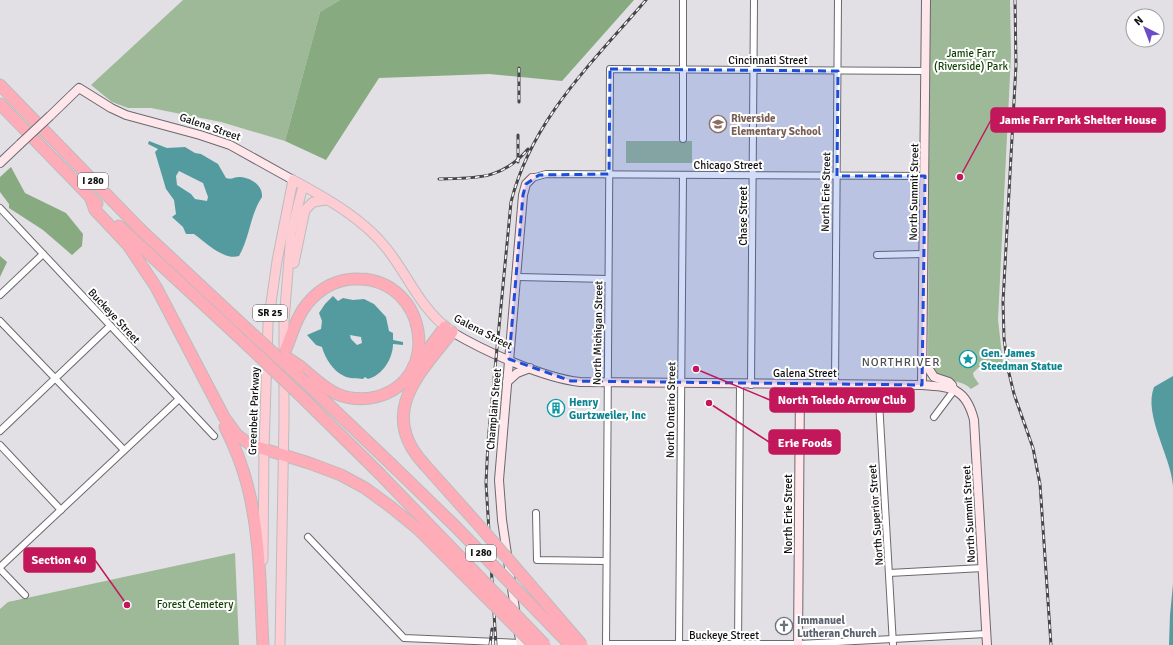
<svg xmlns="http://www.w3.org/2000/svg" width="1173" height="645" viewBox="0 0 1173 645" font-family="Signika,sans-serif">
	<rect width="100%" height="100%" fill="#e2e0e5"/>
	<!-- green -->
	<g fill="#9eb998">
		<path d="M183,0H340L320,12L285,141L221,122L151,108H128L112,102L91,85Z"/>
		<path d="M930,0H1010L1011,55L998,320L1004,372L979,367L973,373L974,377L979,384L971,389C960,378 944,383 934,372C931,370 930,364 928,361Z"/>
		<rect x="626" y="141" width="66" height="22"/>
		<path d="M235,553L239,645H0V609L8,602Z"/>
	</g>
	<!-- forest -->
	<g fill="#87aa80">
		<path d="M340,0H634L562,81L489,74L379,78L326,160L285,141L320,12Z"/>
		<path d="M11,167L25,193L66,213L83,234L82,246L72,255L43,230L9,208V204L0,192V177Z"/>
		<path d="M0,256L7,262L0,277Z"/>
	</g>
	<!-- water -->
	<g fill="#549b9f" fill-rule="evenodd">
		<path d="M149,141L167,148L185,147L195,153L201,154L218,164L226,178C232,180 234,177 239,177C250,177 263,185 262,197C250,215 250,237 239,256C224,261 205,242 194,234H186L183,227L172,217L176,214L174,200L166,189L155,152L158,149L148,144ZM179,171L203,183L208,197L207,201L195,199L191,194L177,185L176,176Z"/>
		<path d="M333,296L338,301L343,298L353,300L364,299L374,304L386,317L389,331L393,333V340L403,342V345L393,344C393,358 383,375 368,379L365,377L363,379C358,378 349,379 344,376C333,371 325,358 322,347L316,345L307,335L321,329L322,321L319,313L325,304ZM350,335L361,337L362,343L357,345L351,339Z"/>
		<path d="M1173,376V486C1171,456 1143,415 1154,387Z"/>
		<path d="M1173,584V645H1169L1170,615Z"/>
	</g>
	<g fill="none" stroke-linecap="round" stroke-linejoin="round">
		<defs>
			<g id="street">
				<path d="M683,139V0"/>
				<path d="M532,178L546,174L925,176"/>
				<path d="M0,208L214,436"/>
				<path d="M877,255L924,254"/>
				<path d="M517,277L608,279"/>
				<path d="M0,295L43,254"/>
				<path d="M0,321L124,450"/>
				<path d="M878,384L893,645"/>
				<path d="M751,385L754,0"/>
				<path d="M835,385L838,0"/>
				<path d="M934,417L955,389"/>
				<path d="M0,431L110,326"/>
				<path d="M0,445L61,510"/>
				<path d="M536,513L537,560L605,561"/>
				<path d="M308,537L404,638L521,643"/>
				<path d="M0,567L179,399"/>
				<path d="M0,569L25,595"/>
				<path d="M889,573L983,568"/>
				<path d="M606,644H799L986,634"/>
				<path d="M606,645L610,69L926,71"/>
				<path d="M679,645L683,175"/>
				<path d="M738,645L740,384"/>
			</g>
			<g id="secondary">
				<path d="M50,116L79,88L111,108L126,115L200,135L230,145L293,180"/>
				<path d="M0,163L20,144"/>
				<path d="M452,332C484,351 543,378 580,382L922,385C952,387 966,388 974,420L987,645"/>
				<path d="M923,360L934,377L949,382L952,385"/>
				<path d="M507,382L517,373L530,368"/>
				<path d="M922,385L926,0"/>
				<path d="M516,616L502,520L499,480L523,195L526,184L532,178"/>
				<path d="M518,629L521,645"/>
				<path d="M798,645L800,384"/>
			</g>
			<g id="primary">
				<path d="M294,263L305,210L313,202L326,200"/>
				<path d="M263,560L264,448L268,324L277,261L293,180C326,198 364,219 387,249C409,277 421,310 451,331"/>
				<path d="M280,645L284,420V321L291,233L303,186"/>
			</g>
			<g id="highway">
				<path d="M0,85L141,230L245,327"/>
				<path d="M0,104L97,204"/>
				<path d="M91,199L95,210L128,245L156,287L224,417L237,435L251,445L309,463L341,475L365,488L391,507"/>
				<path d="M119,226L243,341"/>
				<path d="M284,353C292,337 295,318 307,304C320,288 338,278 359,279C427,280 443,380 376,397C363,400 349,399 337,394C324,388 312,376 301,367"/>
				<path d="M418,363L445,327"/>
				<path d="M305,382L390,463"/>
				<path d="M304,399L379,473"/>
				<path d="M225,427C234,445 242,464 247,484C261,536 260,592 263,645"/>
				<path d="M424,464C377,413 420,373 452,332"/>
			</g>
		</defs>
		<!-- street casing -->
		<use href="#street" stroke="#6b696e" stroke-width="8"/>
		<!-- secondary casing -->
		<use href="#secondary" stroke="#6b696e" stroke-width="10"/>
		<!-- primary casing -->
		<use href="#primary" stroke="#bcbcbc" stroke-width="11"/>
		<!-- highway casing -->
		<use href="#highway" stroke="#bcbcbc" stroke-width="13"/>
		<!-- street -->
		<use href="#street" stroke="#fff" stroke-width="6"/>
		<!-- secondary -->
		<use href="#secondary" stroke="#ffe6ea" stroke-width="8"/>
		<!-- primary -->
		<use href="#primary" stroke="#fecdd4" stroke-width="9"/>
		<!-- highway -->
		<use href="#highway" stroke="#feacb8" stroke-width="11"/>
		<defs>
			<g id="rail">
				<path d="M1015,0L1016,65L1003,302L1004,338L1008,369L1014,394L1033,448L1040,484L1051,645"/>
				<path d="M519,68V102"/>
				<path d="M518,162V135"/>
				<path d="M439,179C476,178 502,180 528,149"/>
				<path d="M490,645L492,629"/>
				<path d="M496,645L486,483L488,442L511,202C532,119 592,63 646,0"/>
			</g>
		</defs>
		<!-- rail casing -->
		<use href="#rail" stroke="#464548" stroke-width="3"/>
		<!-- rail -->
		<use href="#rail" stroke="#fff" stroke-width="1.5" stroke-dasharray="4.5" stroke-linecap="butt"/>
		<defs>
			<path id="secondary-bridge" d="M20,144L50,116"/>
			<g id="highway-bridge">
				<path d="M245,327L305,382"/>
				<path d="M243,341L304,399"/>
				<path d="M286,357L301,367"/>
				<path d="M390,463L455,526L570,645"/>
				<path d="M424,464L483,530L582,645"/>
				<path d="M379,473L545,645"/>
				<path d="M391,507L418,529L534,645"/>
			</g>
		</defs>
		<!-- secondary-bridge casing -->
		<use href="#secondary-bridge" stroke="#6b696e" stroke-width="10" stroke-linecap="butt"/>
		<!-- highway-bridge casing -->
		<use href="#highway-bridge" stroke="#bcbcbc" stroke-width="13" stroke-linecap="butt"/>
		<!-- secondary-bridge -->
		<use href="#secondary-bridge" stroke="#ffe6ea" stroke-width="8"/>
		<!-- highway-bridge -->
		<use href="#highway-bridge" stroke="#feacb8" stroke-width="11"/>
	</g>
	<!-- marked area -->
	<path fill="#1d4ed8" fill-opacity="0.2" stroke="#1d4ed8" stroke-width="3" stroke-dasharray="8 5" stroke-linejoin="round" d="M610,69L838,71L837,176H925L922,385L571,381L509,359L523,195L526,184L539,175L609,174Z"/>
	<!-- icons -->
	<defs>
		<symbol id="school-ring" viewBox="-11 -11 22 22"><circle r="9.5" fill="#fff" stroke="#8d6e63" stroke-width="1.5"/><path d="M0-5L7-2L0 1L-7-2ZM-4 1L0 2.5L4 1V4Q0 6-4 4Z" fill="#8d6e63"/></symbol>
		<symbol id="sight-ring" viewBox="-11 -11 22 22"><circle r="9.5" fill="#fff" stroke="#0f9aa8" stroke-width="1.5"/><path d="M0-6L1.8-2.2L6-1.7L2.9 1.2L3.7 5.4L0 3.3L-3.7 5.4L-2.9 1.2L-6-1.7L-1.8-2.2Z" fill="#0f9aa8"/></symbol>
		<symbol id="building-ring" viewBox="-11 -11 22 22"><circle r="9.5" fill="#fff" stroke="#0f9aa8" stroke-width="1.5"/><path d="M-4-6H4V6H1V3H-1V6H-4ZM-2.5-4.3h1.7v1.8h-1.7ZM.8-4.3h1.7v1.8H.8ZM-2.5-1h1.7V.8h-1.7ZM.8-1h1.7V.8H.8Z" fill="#0f9aa8"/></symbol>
		<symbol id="church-ring" viewBox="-11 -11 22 22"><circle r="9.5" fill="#fff" stroke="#6b7280" stroke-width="1.5"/><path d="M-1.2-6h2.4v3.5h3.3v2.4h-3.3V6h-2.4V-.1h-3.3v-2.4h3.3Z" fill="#6b7280"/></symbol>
	</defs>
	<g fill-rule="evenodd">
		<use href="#school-ring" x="708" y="114" width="20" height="20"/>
		<use href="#sight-ring" x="958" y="349" width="20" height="20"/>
		<use href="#building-ring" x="546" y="398" width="20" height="20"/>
		<use href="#church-ring" x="774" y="616" width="20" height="20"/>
	</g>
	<g text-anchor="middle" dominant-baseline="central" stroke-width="4" stroke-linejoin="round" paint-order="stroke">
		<!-- shield labels -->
		<g fill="#fff" stroke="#585858" stroke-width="1">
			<rect x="78" y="173" width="30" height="16" rx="3"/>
			<rect x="253" y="305" width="34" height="16" rx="3"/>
			<rect x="466" y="545" width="30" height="16" rx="3"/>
		</g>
		<g font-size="10" font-weight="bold" fill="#101011">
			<text x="93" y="181">I 280</text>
			<text x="270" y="313">SR 25</text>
			<text x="481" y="553">I 280</text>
		</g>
		<!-- park labels -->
		<g font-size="11" fill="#0f3f02" stroke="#fff">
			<text x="971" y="53">Jamie Farr<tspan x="971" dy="13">(Riverside) Park</tspan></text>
			<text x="195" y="604">Forest Cemetery</text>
		</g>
		<!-- street labels -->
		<g font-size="11" fill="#101011" stroke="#fff">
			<text x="768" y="60">Cincinnati Street</text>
			<text transform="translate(210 127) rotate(19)">Galena Street</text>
			<text x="728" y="165">Chicago Street</text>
			<text transform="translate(826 192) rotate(-89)">North Erie Street</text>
			<text transform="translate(914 192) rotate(-89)">North Summit Street</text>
			<text transform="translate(743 216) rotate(-90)">Chase Street</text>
			<text transform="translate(114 316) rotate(47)">Buckeye Street</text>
			<text transform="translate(483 332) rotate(27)">Galena Street</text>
			<text transform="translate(598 333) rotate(-89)">North Michigan Street</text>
			<text x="805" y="373">Galena Street</text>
			<text transform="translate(494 409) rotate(-85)">Champlain Street</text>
			<text transform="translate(671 410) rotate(-89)">North Ontario Street</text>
			<text transform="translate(254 411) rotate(-88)">Greenbelt Parkway</text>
			<text transform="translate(788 514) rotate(-90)">North Erie Street</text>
			<text transform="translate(969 514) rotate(-93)">North Summit Street</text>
			<text transform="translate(876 515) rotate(-94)">North Superior Street</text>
			<text x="724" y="635">Buckeye Street</text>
		</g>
		<!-- education labels -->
		<g font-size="11" font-weight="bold" fill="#785e54" stroke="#fff" text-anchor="start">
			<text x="731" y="118">Riverside<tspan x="731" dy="13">Elementary School</tspan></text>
		</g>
		<!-- culture labels -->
		<g font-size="11" font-weight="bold" fill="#0d838f" stroke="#fff" text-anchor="start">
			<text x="981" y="353">Gen. James<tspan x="981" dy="13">Steedman Statue</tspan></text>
			<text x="569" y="402">Henry<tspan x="569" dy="13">Gurtzweiler, Inc</tspan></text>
		</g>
		<!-- worship labels -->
		<g font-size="11" font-weight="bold" fill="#5b616d" stroke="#fff" text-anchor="start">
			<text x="797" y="620">Immanuel<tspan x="797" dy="13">Lutheran Church</tspan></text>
		</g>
		<!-- neighbourhood labels -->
		<g font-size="12" letter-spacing="1" fill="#4e4d50" stroke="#fff">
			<text x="901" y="362">NORTHRIVER</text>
		</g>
	</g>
	<!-- callouts -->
	<path fill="none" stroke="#c2185b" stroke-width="1.5" d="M960 177L991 120M696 369L770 400M709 403L769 442M127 605L95 560"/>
	<g fill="#c2185b" stroke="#fff" stroke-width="1.5">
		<circle cx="960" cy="177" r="4"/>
		<circle cx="696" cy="369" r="4"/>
		<circle cx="709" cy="403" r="4"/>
		<circle cx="127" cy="605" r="4"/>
	</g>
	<g fill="#c2185b" stroke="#c2185b" stroke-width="1.5">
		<rect x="991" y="108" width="174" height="24" rx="4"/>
		<rect x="770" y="388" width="144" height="24" rx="4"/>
		<rect x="769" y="430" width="71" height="24" rx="4"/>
		<rect x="24" y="548" width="71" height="24" rx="4"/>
	</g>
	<g font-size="12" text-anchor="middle" font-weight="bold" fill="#fff">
		<text x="1078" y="124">Jamie Farr Park Shelter House</text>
		<text x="842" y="404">North Toledo Arrow Club</text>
		<text x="805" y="447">Erie Foods</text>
		<text x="59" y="564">Section 40</text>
	</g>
	<!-- north arrow -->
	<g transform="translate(1145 28) rotate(318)"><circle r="19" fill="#ffffff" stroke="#9f9fa0"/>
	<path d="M0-3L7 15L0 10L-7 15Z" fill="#6c4dc6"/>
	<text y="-6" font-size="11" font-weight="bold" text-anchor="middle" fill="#101011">N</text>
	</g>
</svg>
